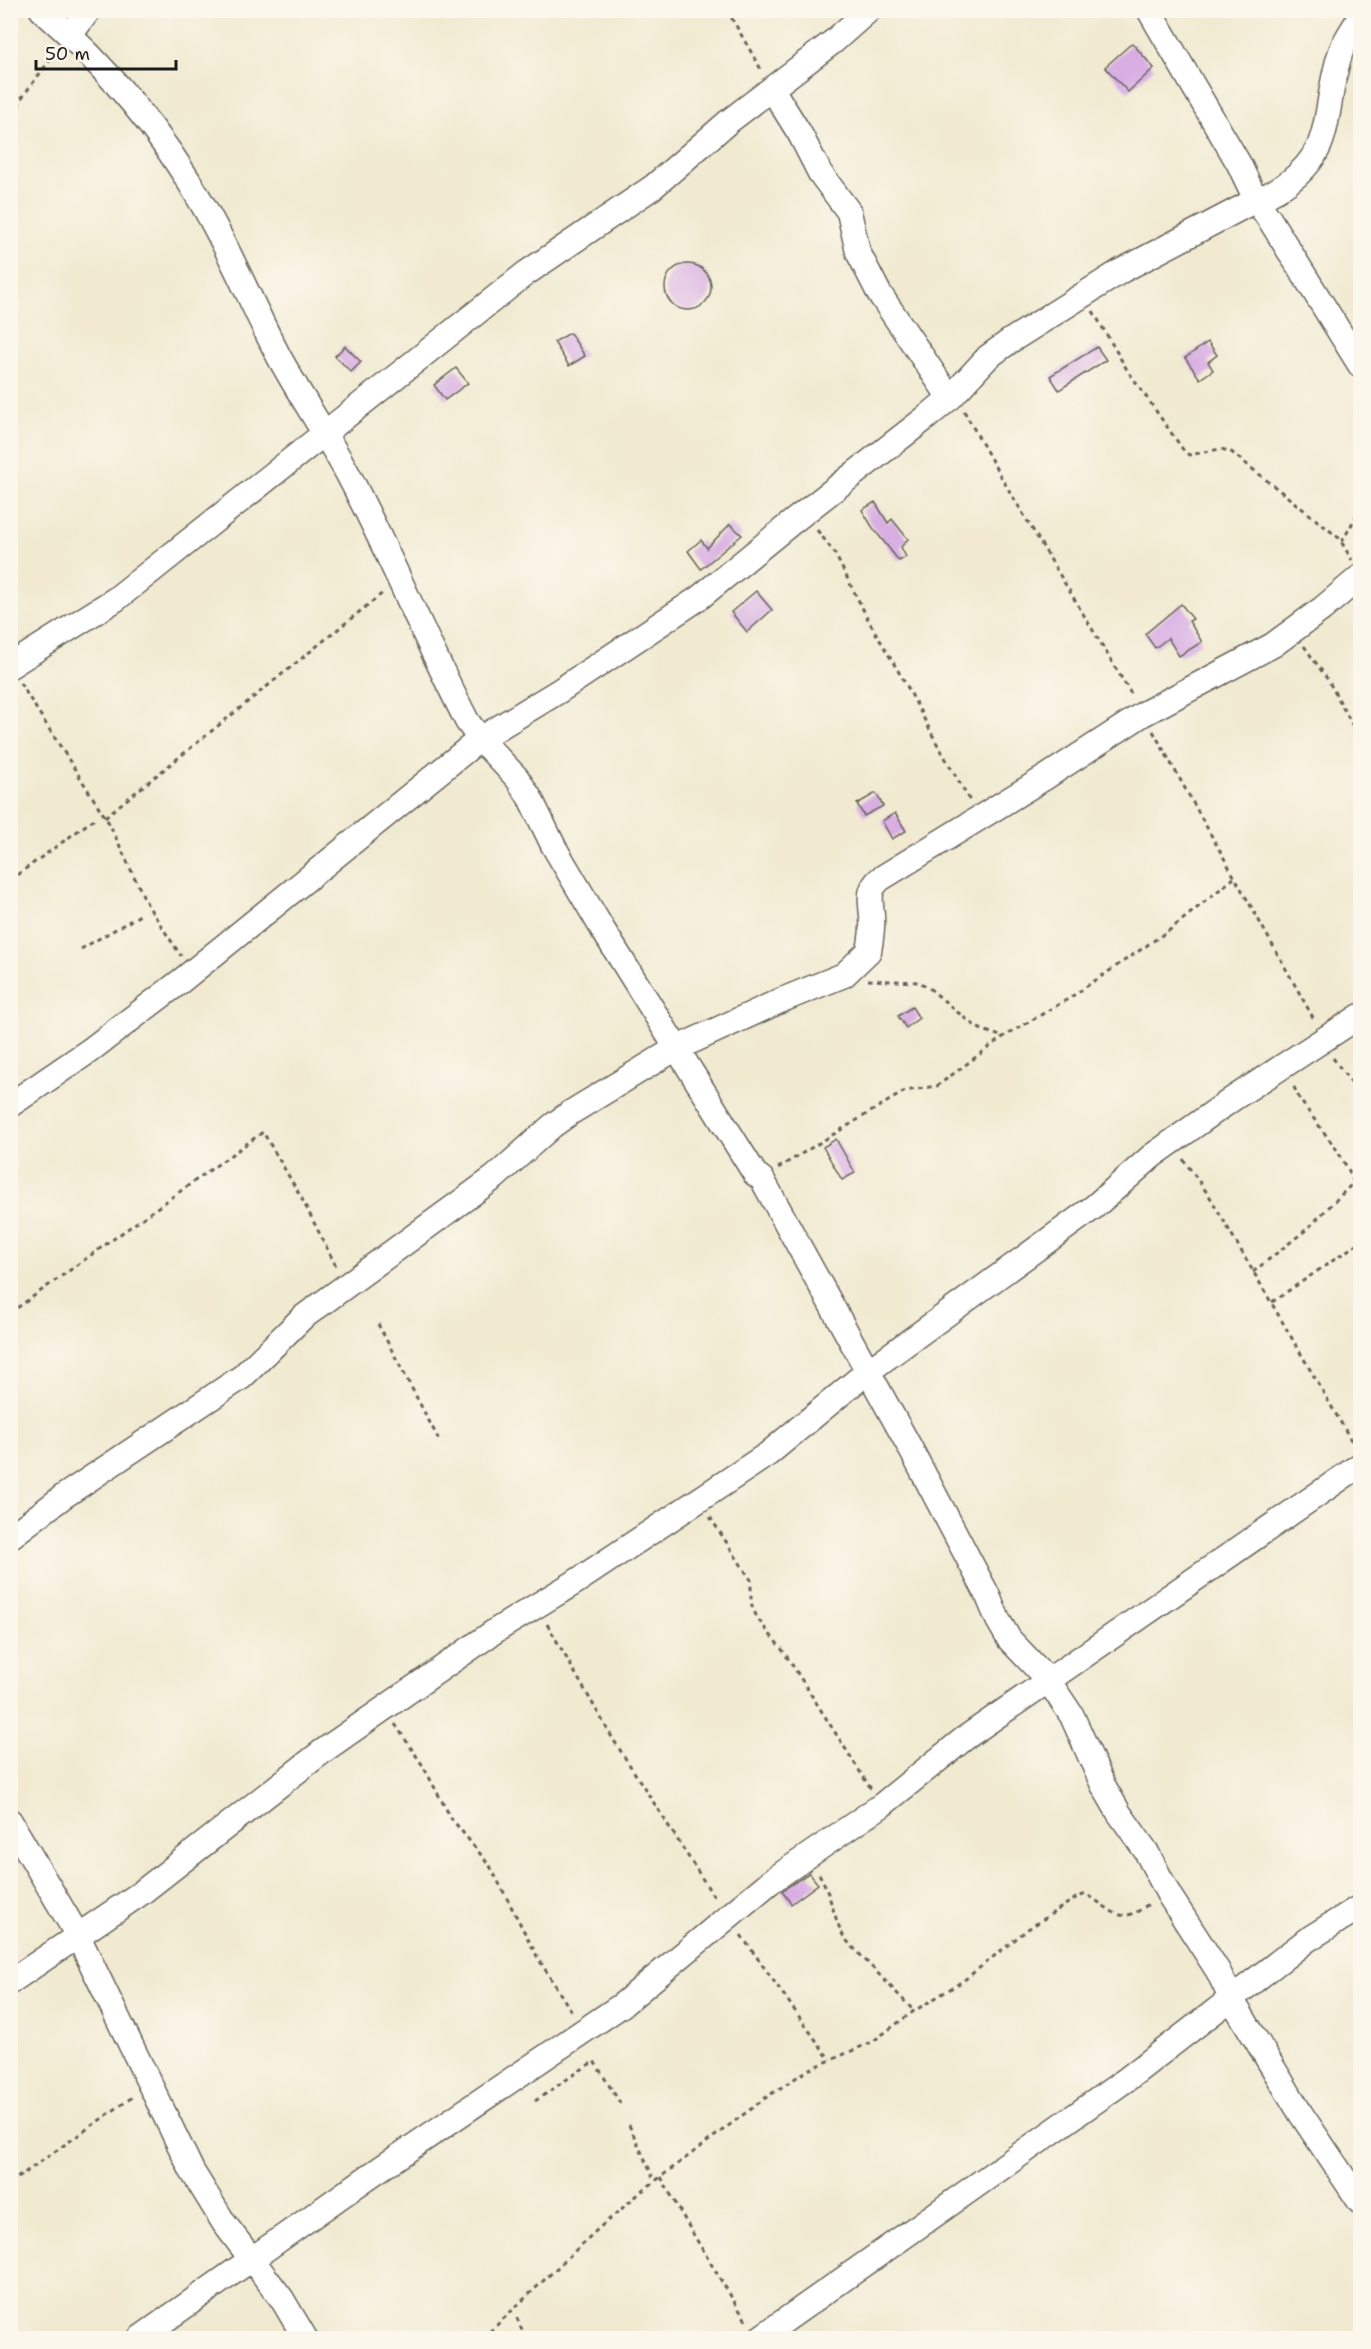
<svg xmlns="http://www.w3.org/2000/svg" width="1371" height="2349" viewBox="0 0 1371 2349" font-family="'Shantell Sans',sans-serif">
	<rect width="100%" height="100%" fill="#fbf7ec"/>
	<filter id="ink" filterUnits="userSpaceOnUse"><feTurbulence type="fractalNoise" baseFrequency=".0167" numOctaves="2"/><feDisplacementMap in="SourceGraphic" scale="12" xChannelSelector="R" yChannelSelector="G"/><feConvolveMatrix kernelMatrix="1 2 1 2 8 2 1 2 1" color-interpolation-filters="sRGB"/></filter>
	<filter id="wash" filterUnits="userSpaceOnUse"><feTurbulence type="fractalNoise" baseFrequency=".008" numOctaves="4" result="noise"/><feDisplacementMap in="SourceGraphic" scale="24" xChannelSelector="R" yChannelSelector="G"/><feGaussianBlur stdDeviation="1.35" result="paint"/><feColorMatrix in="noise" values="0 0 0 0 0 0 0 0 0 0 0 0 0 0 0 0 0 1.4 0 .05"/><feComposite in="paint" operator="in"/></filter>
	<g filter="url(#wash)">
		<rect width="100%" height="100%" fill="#f1ead1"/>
		<g id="blocks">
			<!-- building -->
			<g fill="#d8aee3">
				<path d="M1132,43L1154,68L1128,92L1105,67Z"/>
				<circle cx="688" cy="287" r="23"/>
				<path d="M570,333L585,356L569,366L554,342Z"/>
				<path d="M1208,342L1217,355L1208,362L1213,370L1200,379L1185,358Z"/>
				<path d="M345,346L361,362L351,372L335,356Z"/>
				<path d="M1097,347L1106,360L1059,390L1050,376Z"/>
				<path d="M456,368L468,383L445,400L434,385Z"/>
				<path d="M875,502L888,523L892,519L908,539L901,547L906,557L899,561L873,528L862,510Z"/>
				<path d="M730,524L742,535L701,569L688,551L701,540L707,548Z"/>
				<path d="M756,591L772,610L747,632L731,612Z"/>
				<path d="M1181,604L1193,619L1189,621L1202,642L1179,656L1168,638L1155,648L1145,634Z"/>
				<path d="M876,793L883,806L864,816L857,804Z"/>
				<path d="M895,813L906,831L892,839L882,821Z"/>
				<path d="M912,1007L919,1018L906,1028L898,1016Z"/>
				<path d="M836,1139L855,1173L842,1180L823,1147Z"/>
				<path d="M809,1873L818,1884L791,1904L782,1891Z"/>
			</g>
		</g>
	</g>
	<g filter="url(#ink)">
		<use href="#blocks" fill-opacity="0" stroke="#67645b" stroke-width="1.5"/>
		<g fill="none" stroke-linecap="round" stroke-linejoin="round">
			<defs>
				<g id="minor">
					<path d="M42,10C106,66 161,131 203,205C231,253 252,305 278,355C300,396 327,435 349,476C391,556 425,640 467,721L480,739L517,778L530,798L554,847L603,930L755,1174L762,1179L908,1444L987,1594L998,1620L1009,1639L1048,1680L1072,1716L1103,1785L1119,1813L1146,1851L1169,1895L1218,1971L1232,2000L1301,2114L1360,2202"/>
					<path d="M1149,10L1239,164L1256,200L1270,220L1360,365"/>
					<path d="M70,35L89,10"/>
					<path d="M772,89L800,134L820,173L849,212L858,252L879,293L950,398"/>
					<path d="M10,666L116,599L525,274L653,187L728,122L834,41L869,10"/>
					<path d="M10,1105L89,1051L181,981L480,739L559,691L699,598L791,523L927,417L952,396L988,357L1010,341L1121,271L1256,200C1284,190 1315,166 1323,135C1331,107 1331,76 1342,49C1346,38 1354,28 1360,17"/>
					<path d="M10,1537L64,1496L242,1377L302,1318L495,1177L552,1126L570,1113L675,1049L782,1000L844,975L869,951C871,940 873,927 872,916C871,901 867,890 880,879L1046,777L1143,714L1273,645L1322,609L1360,577"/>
					<path d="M10,1821L78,1936L192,2171L224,2223L282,2299L305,2338"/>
					<path d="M10,1982L141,1893L323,1751L495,1631L574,1583L768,1454L867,1372L1094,1207L1152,1156L1234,1098L1360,1016"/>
					<path d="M140,2338L368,2177L622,2005L770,1882L882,1805L965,1738L1360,1465"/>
					<path d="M760,2338L1127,2079L1307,1940L1360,1907"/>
				</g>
			</defs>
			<!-- minor casing -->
			<use href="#minor" stroke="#67645b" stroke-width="27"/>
			<!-- path -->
			<g stroke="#67645b" stroke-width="3" stroke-dasharray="4.5 4.5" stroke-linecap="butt">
				<path d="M727,10L762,71"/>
				<path d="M10,132L18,114L20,100L56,52"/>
				<path d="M1093,311L1126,368L1184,451L1189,455L1220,449L1230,451L1339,538L1352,560"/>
				<path d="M964,411L998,472L1133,697"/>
				<path d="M817,530L834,552L870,623L907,686L935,740L970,801"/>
				<path d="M1342,542L1360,509"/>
				<path d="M1304,646L1328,680L1360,739"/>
				<path d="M20,683L109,823L147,904L181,956"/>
				<path d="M1153,731L1315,1021"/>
				<path d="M105,817L384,592"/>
				<path d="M10,880L97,817"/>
				<path d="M81,949L142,914"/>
				<path d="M868,980L919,982L929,988L967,1020L980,1029L1003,1037"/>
				<path d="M1333,1058L1360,1095"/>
				<path d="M1183,1159L1210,1197L1355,1447"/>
				<path d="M778,1168L905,1091L937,1086L1003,1037L1068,999L1171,929L1234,878"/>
				<path d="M1253,1272L1307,1229L1351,1185L1353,1178L1337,1150L1300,1100L1293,1085"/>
				<path d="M1272,1302L1360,1242"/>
				<path d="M10,1313L263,1132L301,1197L336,1266"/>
				<path d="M378,1324L439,1440"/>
				<path d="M710,1517L751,1580V1603L757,1618L784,1652L871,1789"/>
				<path d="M547,1624L613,1739L716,1900"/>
				<path d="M395,1724L423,1766L451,1818L490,1866L538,1958L573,2014"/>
				<path d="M819,1874C831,1893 833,1918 845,1939L914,2011"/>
				<path d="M741,1935L830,2060"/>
				<path d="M535,2101L594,2061L622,2106"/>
				<path d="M629,2125L653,2177"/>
				<path d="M661,2177C688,2227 717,2274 747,2322"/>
				<path d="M10,2183L134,2096"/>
				<path d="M517,2318L525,2338"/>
				<path d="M483,2338L598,2229L642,2191L768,2096L808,2070L872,2042L914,2011L963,1981L1028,1929L1076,1898L1086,1894C1115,1911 1119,1928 1151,1902"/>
			</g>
			<!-- minor -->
			<use href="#minor" stroke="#fff" stroke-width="24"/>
		</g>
	</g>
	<!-- margin -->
	<rect width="1371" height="2349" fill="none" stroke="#fbf7ec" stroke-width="36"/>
	<!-- scale -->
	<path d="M36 60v9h140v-9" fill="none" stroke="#1c1c1c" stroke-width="3"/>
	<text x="45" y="60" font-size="18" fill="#1c1c1c" stroke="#fbf7ec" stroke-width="4.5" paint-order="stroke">50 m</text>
</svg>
